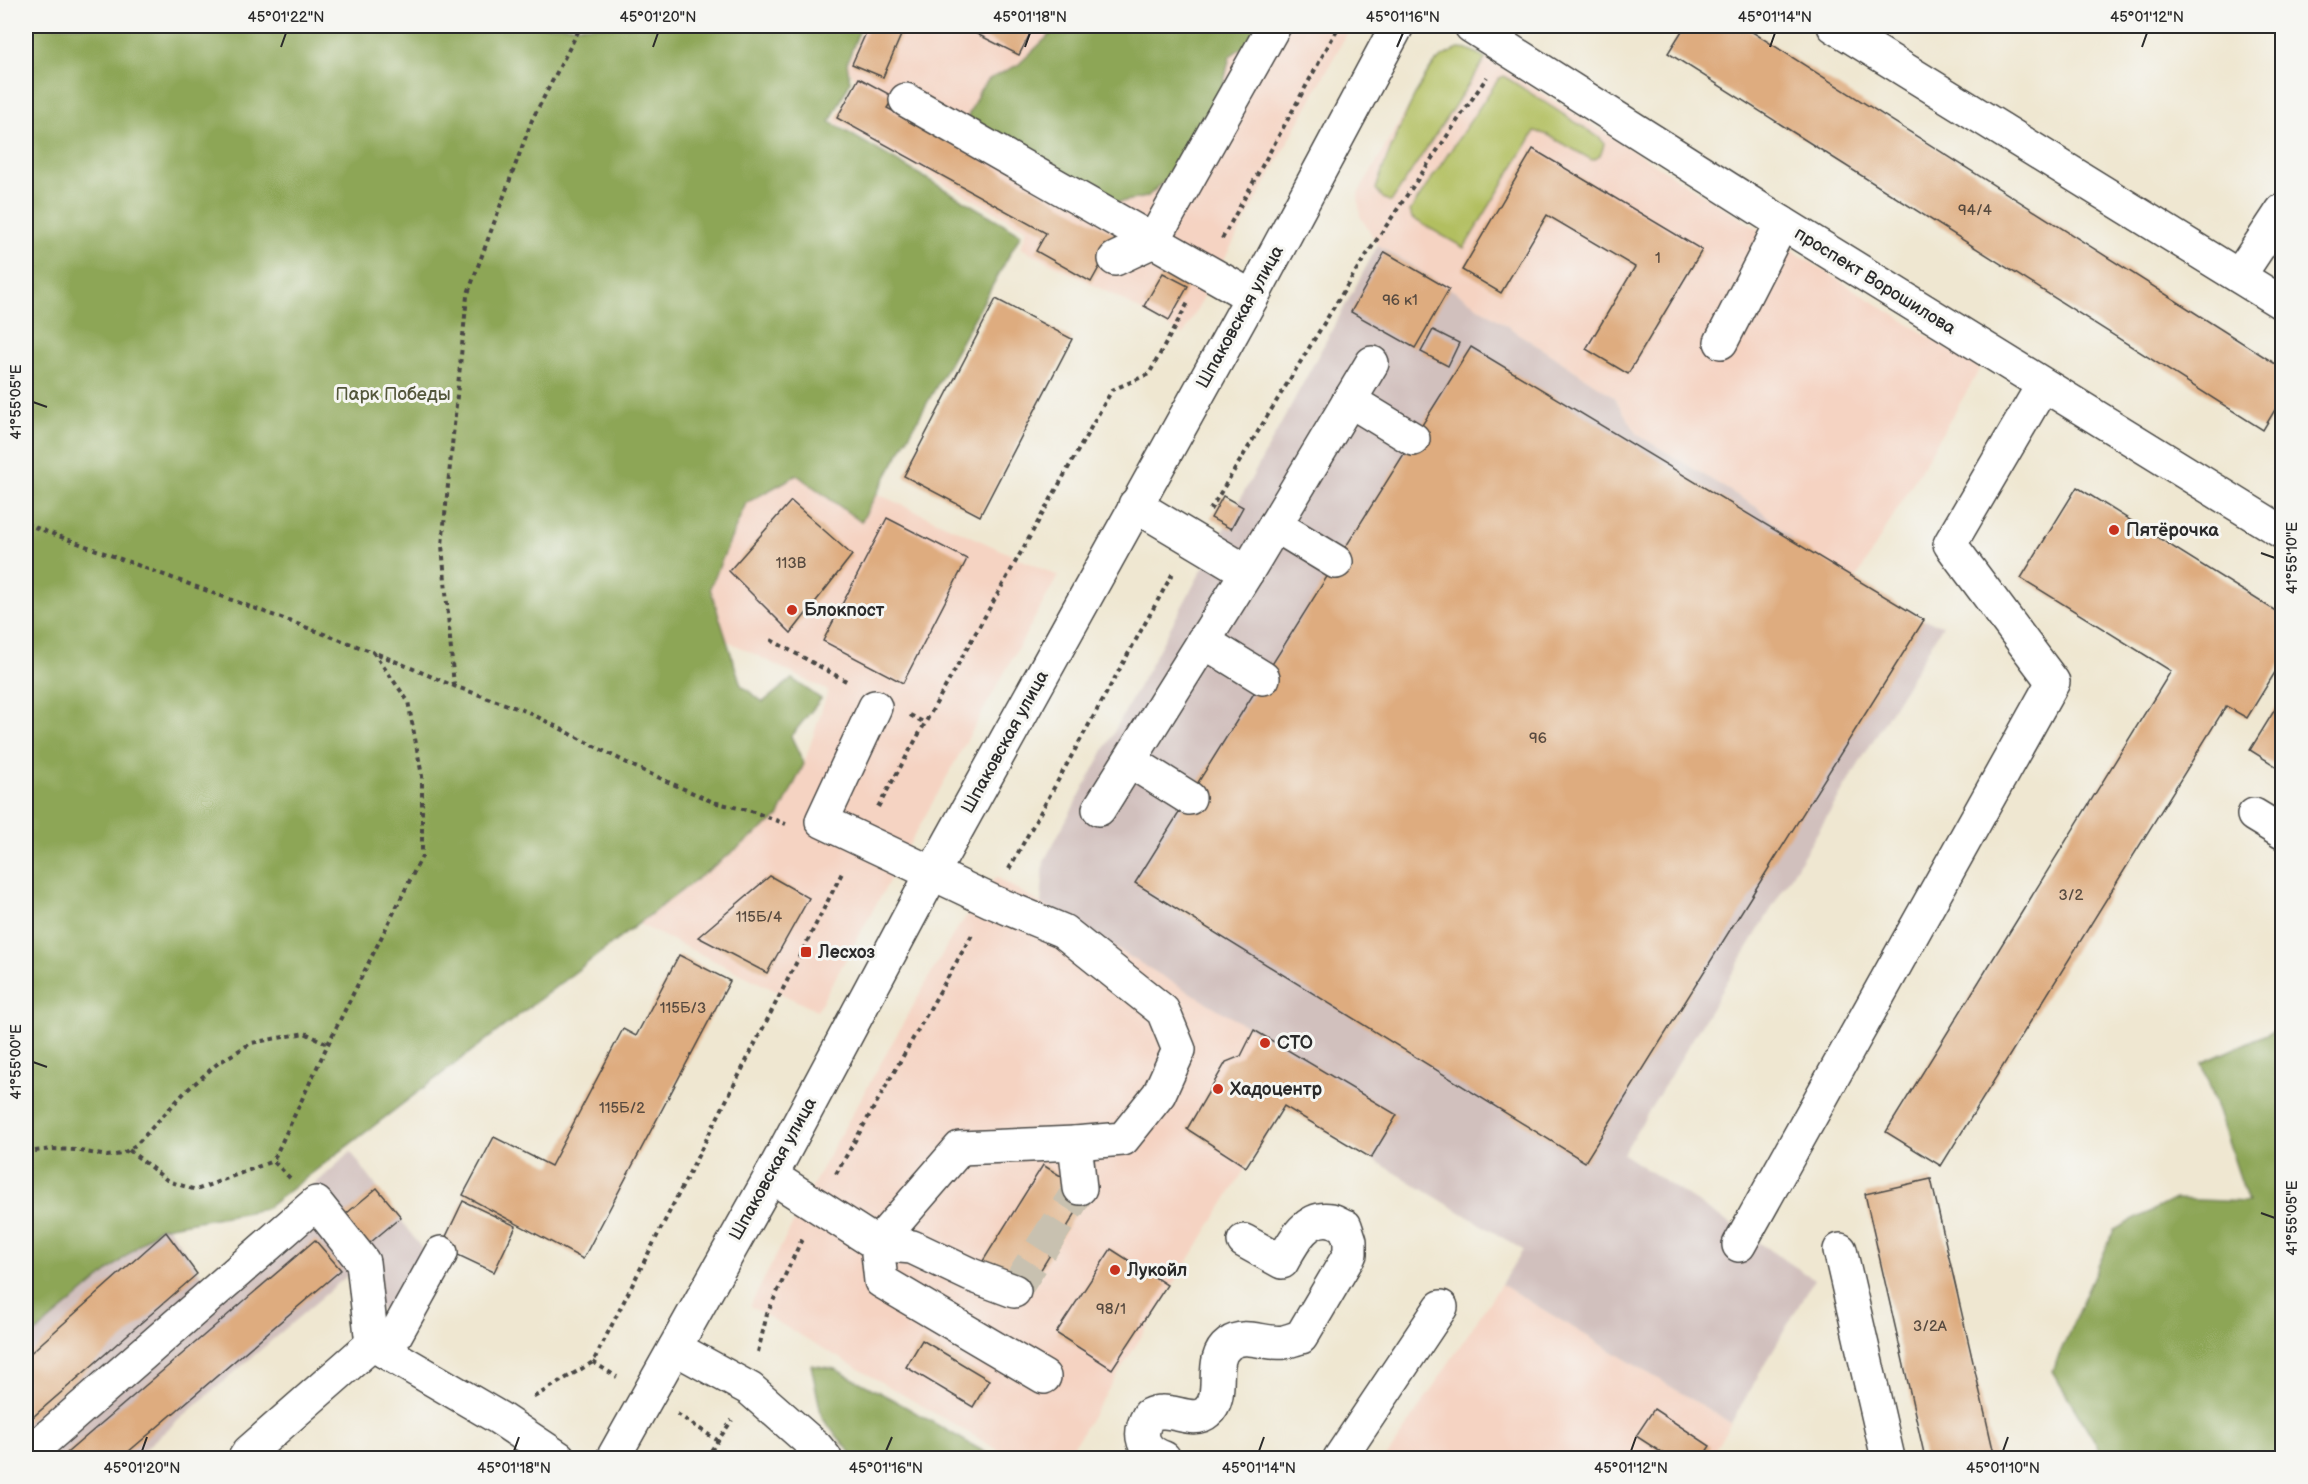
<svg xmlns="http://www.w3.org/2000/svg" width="2308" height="1484" viewBox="0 0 2308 1484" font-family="'Balsamiq Sans',sans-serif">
	<rect width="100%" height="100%" fill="#f6f6f2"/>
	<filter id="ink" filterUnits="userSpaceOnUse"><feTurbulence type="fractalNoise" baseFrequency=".0167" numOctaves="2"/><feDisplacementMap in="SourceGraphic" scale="12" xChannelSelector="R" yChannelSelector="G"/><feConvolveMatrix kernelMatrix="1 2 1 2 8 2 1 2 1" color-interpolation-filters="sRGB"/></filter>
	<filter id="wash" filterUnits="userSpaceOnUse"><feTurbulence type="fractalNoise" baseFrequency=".008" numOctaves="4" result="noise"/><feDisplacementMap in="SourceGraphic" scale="24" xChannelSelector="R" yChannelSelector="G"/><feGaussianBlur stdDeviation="1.35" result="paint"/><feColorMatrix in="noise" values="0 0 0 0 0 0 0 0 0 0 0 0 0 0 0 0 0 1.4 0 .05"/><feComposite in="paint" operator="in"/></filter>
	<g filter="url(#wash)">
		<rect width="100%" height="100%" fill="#efe7d1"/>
		<!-- built -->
		<g fill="#f5d3c2">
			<path d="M864,26H1351L1183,335L1117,297L1021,248L1027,229L834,122L855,80L847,67Z"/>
			<path d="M1458,49L1470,50L1486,58L1980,369L1856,579L1796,543L1758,508L1638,435L1613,396L1462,296L1378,245L1360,216L1358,194L1422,83L1438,60Z"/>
			<path d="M772,446L1058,576L817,1011L639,924L778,817L804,764L828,691L692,623Z"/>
			<path d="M996,877L1397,1115L1371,1158L1284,1106L1066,1458H1012L750,1306L823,1166L954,933Z"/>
			<path d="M1501,1284L1731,1423L1710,1458H1386Z"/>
		</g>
		<!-- industrial -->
		<g fill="#d1c0bd">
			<path d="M1378,245L1462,296L1613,396L1638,435L1758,508L1796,543L1924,620L1943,625L1623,1154L1814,1279L1731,1423L1501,1284L1523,1250L1371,1158L1396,1115L1041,904L1044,861Z"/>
			<path d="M351,1152L428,1257L386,1314L348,1275L134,1458H26V1341L159,1228L167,1226L206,1281Z"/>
		</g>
		<!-- green -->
		<g fill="#b2bf61" stroke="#6e7546" stroke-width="1.5">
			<path d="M1458,49L1470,50L1486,58L1391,202L1383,198L1376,189C1384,163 1419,76 1438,60C1443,55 1452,52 1458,49Z"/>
			<path d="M1504,76L1600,138L1604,143C1602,152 1601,158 1592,160L1548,135L1535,131L1464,248L1412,218L1410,211L1499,78Z"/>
		</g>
		<!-- forest -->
		<g fill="#8da657" stroke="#5c6841" stroke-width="1.5">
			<path d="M26,26H861L847,63L850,82L830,122L1021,234L861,522L797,475L746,503L710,588L741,685L763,702L792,679L821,699L791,736L804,764L778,817L265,1209L159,1228L26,1341Z"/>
			<path d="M1059,26H1257L1247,44L1230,56L1218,108L1201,147L1147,197L1099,206L971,149L968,116L980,90L989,79L1018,65Z"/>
			<path d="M2282,1027V1458H2105L2052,1371L2114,1230L2175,1199L2248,1202L2202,1063Z"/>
			<path d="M811,1365L835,1369L892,1399L995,1458H855L822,1418Z"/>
		</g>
		<g id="blocks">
			<!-- building -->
			<g fill="#deac7f">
				<path d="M869,26H905L883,77L852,64Z"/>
				<path d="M968,26H1034L1019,55L967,29Z"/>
				<path d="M1685,26H1743L2282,368V398L2263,430L1668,53Z"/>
				<path d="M859,78L894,97L887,108L1117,235L1091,282L1036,251L1046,233L837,118Z"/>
				<path d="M1533,149L1702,250L1628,374L1586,349L1635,267L1547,215L1501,293L1462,270Z"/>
				<path d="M1385,252L1449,289L1415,348L1351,312Z"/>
				<path d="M1163,273L1188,286L1169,320L1144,306Z"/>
				<path d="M996,299L1072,339L980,516L904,476Z"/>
				<path d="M1433,330L1459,343L1448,366L1421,352Z"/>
				<path d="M1471,347L1924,620L1585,1162L1135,883Z"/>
				<path d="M2077,487L2282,615V661L2247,718L2226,706L1941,1166L1886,1132L2171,671L2021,578Z"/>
				<path d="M1223,496L1243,507L1231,529L1211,518Z"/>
				<path d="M791,501L852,555L791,633L729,571Z"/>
				<path d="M887,518L967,559L903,683L823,641Z"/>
				<path d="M2282,698V770L2250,750Z"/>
				<path d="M770,876L809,898L767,973L698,937Z"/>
				<path d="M679,955L730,981L583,1259L463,1195L494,1137L551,1166L623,1029L636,1036Z"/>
				<path d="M1254,1030L1397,1115L1371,1158L1284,1106L1246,1167L1187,1129L1226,1062L1241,1056Z"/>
				<path d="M1043,1165L1088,1193L1024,1297L978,1269Z"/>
				<path d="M1931,1179L1995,1458H1925L1865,1194Z"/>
				<path d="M377,1188L401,1217L365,1247L341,1218Z"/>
				<path d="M463,1201L516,1226L494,1272L441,1247Z"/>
				<path d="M166,1232L197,1274L26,1423V1357Z"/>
				<path d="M315,1240L341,1270L121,1458H61Z"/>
				<path d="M1111,1249L1167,1285L1112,1369L1056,1333Z"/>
				<path d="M922,1340L989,1380L973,1407L906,1367Z"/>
				<path d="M1654,1409L1710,1446L1702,1458H1670L1636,1436Z"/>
			</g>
		</g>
	</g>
	<g filter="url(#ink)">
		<use href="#blocks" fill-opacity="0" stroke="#484744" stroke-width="1.5"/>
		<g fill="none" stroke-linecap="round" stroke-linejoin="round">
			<!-- minor-tunnel -->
			<path stroke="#c8c1b0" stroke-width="33" stroke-dasharray="33 16" stroke-linecap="butt" d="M1014,1291L1080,1188"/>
			<defs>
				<g id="minor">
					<path d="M1471,26L1782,223L2282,532"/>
					<path d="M1834,26L2282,303"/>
					<path d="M906,100L1252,297"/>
					<path d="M1115,259L1153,241L1274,26"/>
					<path d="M2239,276L2282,211"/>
					<path d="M1721,342L1782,223"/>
					<path d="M1349,400L1413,439"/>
					<path d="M1135,505L1247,572"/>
					<path d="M1275,525L1336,562"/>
					<path d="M1203,641L1263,678"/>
					<path d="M875,707L822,821L991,901L1063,931L1163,1011L1179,1050L1159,1094L1123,1139L1075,1143L1080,1188"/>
					<path d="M1130,761L1189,798"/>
					<path d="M1099,809L1247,572L1372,363"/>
					<path d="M2254,815L2282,832"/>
					<path d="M771,1176L877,1244L912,1247L971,1275L1014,1291"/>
					<path d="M1739,1245L2053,682L1950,544L2043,385"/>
					<path d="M1840,1250L1888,1458"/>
					<path d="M675,1348L750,1389L816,1447L825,1458"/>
					<path d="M386,1352L441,1253"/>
					<path d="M1044,1377L881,1281L877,1244L960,1148L1075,1143"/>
					<path d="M26,1456L316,1203L363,1262L372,1344"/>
					<path d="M245,1458L249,1452L372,1344L499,1418L559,1458"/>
					<path d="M1164,1458C1142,1450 1137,1435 1149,1415C1153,1413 1158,1412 1162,1412C1176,1411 1195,1423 1207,1412C1227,1395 1207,1360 1229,1344C1245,1332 1266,1345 1284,1342C1289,1341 1296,1338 1301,1337L1350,1254V1241L1345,1226C1341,1225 1336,1221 1331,1220C1306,1215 1292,1244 1282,1262L1244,1241"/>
					<path d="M1340,1458L1441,1307"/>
				</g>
				<path id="major" d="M613,1458L771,1176L932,874L1252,297L1397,26"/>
			</defs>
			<!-- minor casing -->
			<use href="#minor" stroke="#484744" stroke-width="36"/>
			<!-- major casing -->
			<use href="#major" stroke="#484744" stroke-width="36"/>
			<!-- path -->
			<g stroke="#484744" stroke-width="4" stroke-dasharray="4.5 4.5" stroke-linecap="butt">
				<path d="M1222,239L1339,26"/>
				<path d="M1210,510L1359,266L1487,77"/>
				<path d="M26,524L373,652"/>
				<path d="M771,640L850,683"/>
				<path d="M454,686L442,545L467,296L532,120L581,26"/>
				<path d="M910,715L925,723"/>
				<path d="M878,807L1112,390L1149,374L1189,301"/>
				<path d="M1009,869L1174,571"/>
				<path d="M129,1150L168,1181L196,1190L273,1161"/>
				<path d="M26,1152L53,1149L75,1150L107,1156L122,1154L137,1144L185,1092L217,1064L251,1043L305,1033L328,1044"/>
				<path d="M836,1174L973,933"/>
				<path d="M290,1178L273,1161L328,1044L422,856V776L408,701L373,652L454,686L528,712L633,766L713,802L751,811L786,824"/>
				<path d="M758,1352L767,1314L802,1239"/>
				<path d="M593,1362L617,1377"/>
				<path d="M534,1397L593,1362L843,871"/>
				<path d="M677,1414L717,1440"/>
				<path d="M706,1458L732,1420"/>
			</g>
			<!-- minor -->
			<use href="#minor" stroke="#fff" stroke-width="33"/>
			<!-- major -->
			<use href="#major" stroke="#fff" stroke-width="33"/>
		</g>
	</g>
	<!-- ticks -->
	<path fill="none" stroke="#2b2b2b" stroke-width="2" d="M281,47L286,33M653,47L658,33M1025,47L1030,33M1397,47L1403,33M1770,47L1775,33M2142,47L2147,33M33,402L47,407M2261,553L2275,558M33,1062L47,1067M2261,1213L2275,1218M142,1451L147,1437M514,1451L519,1437M886,1451L892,1437M1259,1451L1264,1437M1631,1451L1636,1437M2003,1451L2008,1437"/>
	<!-- markers -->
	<g fill="#c8321e" stroke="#f6f6f2" stroke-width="2">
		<circle cx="2114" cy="530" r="6"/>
		<circle cx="792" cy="610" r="6"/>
		<rect x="800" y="946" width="12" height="12" rx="3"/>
		<circle cx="1265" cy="1043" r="6"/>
		<circle cx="1218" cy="1089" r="6"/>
		<circle cx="1115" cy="1270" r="6"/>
	</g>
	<g text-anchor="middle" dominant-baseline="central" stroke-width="6" stroke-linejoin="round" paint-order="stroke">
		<!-- number labels -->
		<g font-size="15" fill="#584b40">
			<text x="1975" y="210">94/4</text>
			<text x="1658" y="258">1</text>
			<text x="1400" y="300">96 к1</text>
			<text x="791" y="563">113В</text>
			<text x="1538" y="738">96</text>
			<text x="2071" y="895">3/2</text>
			<text x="759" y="917">115Б/4</text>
			<text x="683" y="1008">115Б/3</text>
			<text x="622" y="1108">115Б/2</text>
			<text x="1111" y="1309">98/1</text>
			<text x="1930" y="1326">3/2А</text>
		</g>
		<!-- street labels -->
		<g font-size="18" fill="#2b2b2b" stroke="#f6f6f2">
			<text transform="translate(1875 281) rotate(32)">проспект Ворошилова</text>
			<text transform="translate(1240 317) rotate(-61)">Шпаковская улица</text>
			<text transform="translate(1005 742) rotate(-61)">Шпаковская улица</text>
			<text transform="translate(773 1169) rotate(-61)">Шпаковская улица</text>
		</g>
		<!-- park labels -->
		<g font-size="18" fill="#54573b" stroke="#f6f6f2">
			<text x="393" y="394">Парк Победы</text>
		</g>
		<!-- poi labels -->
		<g font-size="18" font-weight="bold" fill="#2b2b2b" stroke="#f6f6f2" text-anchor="start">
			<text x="2126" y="530">Пятёрочка</text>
			<text x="804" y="610">Блокпост</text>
			<text x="818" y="952">Лесхоз</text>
			<text x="1277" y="1043">СТО</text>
			<text x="1230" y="1089">Хадоцентр</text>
			<text x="1127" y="1270">Лукойл</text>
		</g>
	</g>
	<!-- margin -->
	<rect width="2308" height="1484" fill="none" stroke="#f6f6f2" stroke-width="66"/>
	<rect x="33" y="33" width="2242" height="1418" fill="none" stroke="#2b2b2b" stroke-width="2"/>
	<g font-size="15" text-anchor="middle" fill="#2b2b2b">
		<text x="286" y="22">45°01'22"N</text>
		<text x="658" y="22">45°01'20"N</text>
		<text x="1030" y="22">45°01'18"N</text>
		<text x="1403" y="22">45°01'16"N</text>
		<text x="1775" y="22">45°01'14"N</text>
		<text x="2147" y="22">45°01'12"N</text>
		<text transform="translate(16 402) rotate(-90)" y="5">41°55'05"E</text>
		<text transform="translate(2292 558) rotate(-90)" y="5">41°55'10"E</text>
		<text transform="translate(16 1062) rotate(-90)" y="5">41°55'00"E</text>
		<text transform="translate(2292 1218) rotate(-90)" y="5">41°55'05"E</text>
		<text x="142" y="1473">45°01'20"N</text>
		<text x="514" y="1473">45°01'18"N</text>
		<text x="886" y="1473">45°01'16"N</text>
		<text x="1259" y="1473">45°01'14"N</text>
		<text x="1631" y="1473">45°01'12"N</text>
		<text x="2003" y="1473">45°01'10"N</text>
	</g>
</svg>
